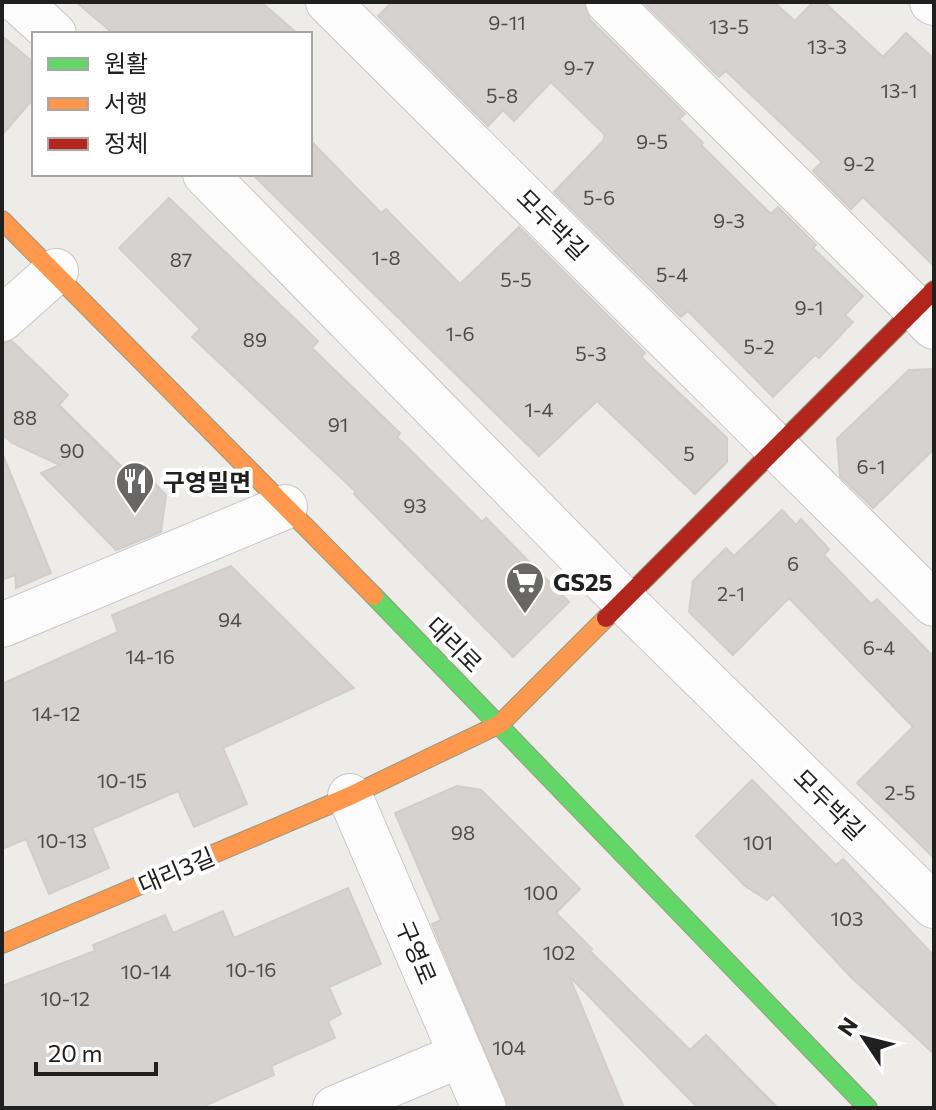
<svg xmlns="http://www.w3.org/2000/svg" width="936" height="1110" viewBox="0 0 936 1110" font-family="Commissioner,'Noto Sans KR',sans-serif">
	<rect width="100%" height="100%" fill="#eeece9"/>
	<!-- building -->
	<g fill="#d5d2d0" stroke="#d2cdca" stroke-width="2">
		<path d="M76,2H261L298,34H114Z"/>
		<path d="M392,2H584L590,20L685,114L679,119L703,143L701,145L771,214L778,207L816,245L813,248L863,296L845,315L853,322L819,358L815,355L773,397L688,311L681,317L554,192L603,141L605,135L551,82L514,121L503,110L488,126L378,16Z"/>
		<path d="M643,2H774L795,21L813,2H824L883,57L906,33L934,59V266L863,197L851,209L813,171L822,162L726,71L719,77Z"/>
		<path d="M2,36L34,63V98L2,135Z"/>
		<path d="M310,140L381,213L386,209L460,284L519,227L645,353L641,357L727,438V462L695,494L597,401L539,456L252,174H310Z"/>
		<path d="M169,198L318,341L312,348L400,433L397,437L482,522L486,518L569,602L513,657L354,494L356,492L192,337L200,329L119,248Z"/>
		<path d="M12,341L68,395L59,405L130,475L138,466L166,495L161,532L116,550L41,473L60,465L12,443L2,434V343Z"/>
		<path d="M934,369V449L873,508L840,476L837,439L909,370Z"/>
		<path d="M3,455L51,573L16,588L15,575L2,580Z"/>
		<path d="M782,510L796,525L801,519L829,549L824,555L871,604L877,599L934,657V858L857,783L913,727L789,598L733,655L689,612L693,581L726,548L734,556Z"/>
		<path d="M231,566L354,688L223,748L247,804L194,827L178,791L92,828L109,868L49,894L26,839L2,849V684L118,632L112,615Z"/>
		<path d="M752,780L836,865L843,859L934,956V1054L850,976L773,894L767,900L745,886L696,836Z"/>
		<path d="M457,786L481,790L580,889L556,913L592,949L590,951L690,1050L706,1035L778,1108H698L569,976L624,1108H508L432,924L441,920L395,813Z"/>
		<path d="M348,888L381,964L329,987L341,1014L328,1021L335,1038L271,1066L274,1075L200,1108H2V986L95,951L93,945L165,915L173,933L223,911L234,938Z"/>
	</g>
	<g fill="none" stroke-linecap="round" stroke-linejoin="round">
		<defs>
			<g id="street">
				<path d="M19,2L54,34"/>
				<path d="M328,2L934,604"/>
				<path d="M608,2L934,327"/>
				<path d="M932,2L934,3"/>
				<path d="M205,174L624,601L934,906"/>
				<path d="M2,319L56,271"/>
				<path d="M2,625L285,507"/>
				<path d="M350,796L484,1108"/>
				<path d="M335,1108L461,1055"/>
			</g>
			<path id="fast" d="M374,596L868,1108"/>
			<g id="slow">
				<path d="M2,220L374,596"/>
				<path d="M2,944L350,796L500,724L606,618"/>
			</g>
			<path id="jam" d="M606,618L934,290"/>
		</defs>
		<!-- street casing -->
		<use href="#street" stroke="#c7c6c5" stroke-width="46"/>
		<!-- fast casing -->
		<use href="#fast" stroke="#99997f" stroke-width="20"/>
		<!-- slow casing -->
		<use href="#slow" stroke="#99997f" stroke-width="20"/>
		<!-- jam casing -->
		<use href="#jam" stroke="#99997f" stroke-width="20"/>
		<!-- street -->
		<use href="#street" stroke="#fcfcfc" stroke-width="44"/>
		<!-- fast -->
		<use href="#fast" stroke="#63d668" stroke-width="18"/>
		<!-- slow -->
		<use href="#slow" stroke="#ff974d" stroke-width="18"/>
		<!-- jam -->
		<use href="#jam" stroke="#b3261e" stroke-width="18"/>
	</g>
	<!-- icons -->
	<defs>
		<symbol id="restaurant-pin" viewBox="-11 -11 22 30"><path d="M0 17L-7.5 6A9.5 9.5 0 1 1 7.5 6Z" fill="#686766" stroke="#fff"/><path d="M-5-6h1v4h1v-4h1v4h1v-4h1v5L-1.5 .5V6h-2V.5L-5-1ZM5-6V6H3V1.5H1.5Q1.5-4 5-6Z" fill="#fff"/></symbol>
		<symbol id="supermarket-pin" viewBox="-11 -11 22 30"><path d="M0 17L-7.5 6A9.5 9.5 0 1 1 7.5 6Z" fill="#686766" stroke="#fff"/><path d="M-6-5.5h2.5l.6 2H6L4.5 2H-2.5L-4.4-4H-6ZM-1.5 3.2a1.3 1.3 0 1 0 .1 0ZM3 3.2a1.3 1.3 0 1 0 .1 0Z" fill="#fff"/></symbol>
	</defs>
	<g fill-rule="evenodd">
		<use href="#restaurant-pin" x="113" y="459" width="44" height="60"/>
		<use href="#supermarket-pin" x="503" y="559" width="44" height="60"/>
	</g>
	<g text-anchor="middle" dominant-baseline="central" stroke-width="8" stroke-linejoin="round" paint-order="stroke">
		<!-- number labels -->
		<g font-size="20" fill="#4d4c4c">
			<text x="507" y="22">9-11</text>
			<text x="729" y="26">13-5</text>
			<text x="827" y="46">13-3</text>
			<text x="579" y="67">9-7</text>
			<text x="899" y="90">13-1</text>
			<text x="502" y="95">5-8</text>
			<text x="652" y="141">9-5</text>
			<text x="859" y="163">9-2</text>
			<text x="599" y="197">5-6</text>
			<text x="729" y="220">9-3</text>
			<text x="386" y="257">1-8</text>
			<text x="181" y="259">87</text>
			<text x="672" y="274">5-4</text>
			<text x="516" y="279">5-5</text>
			<text x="809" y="307">9-1</text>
			<text x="460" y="333">1-6</text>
			<text x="255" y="339">89</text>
			<text x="759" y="346">5-2</text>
			<text x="591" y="353">5-3</text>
			<text x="539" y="409">1-4</text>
			<text x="25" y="417">88</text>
			<text x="338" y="424">91</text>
			<text x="72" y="450">90</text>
			<text x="689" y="453">5</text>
			<text x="871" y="466">6-1</text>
			<text x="415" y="505">93</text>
			<text x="793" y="563">6</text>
			<text x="731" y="593">2-1</text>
			<text x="230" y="619">94</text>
			<text x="879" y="647">6-4</text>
			<text x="150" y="656">14-16</text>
			<text x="56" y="713">14-12</text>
			<text x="122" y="780">10-15</text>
			<text x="900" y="792">2-5</text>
			<text x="463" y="832">98</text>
			<text x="62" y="840">10-13</text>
			<text x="758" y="842">101</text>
			<text x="541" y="892">100</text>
			<text x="847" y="918">103</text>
			<text x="559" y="952">102</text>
			<text x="251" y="969">10-16</text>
			<text x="146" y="971">10-14</text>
			<text x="65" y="998">10-12</text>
			<text x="509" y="1047">104</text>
		</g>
		<!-- street labels -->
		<g font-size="24" fill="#202020" stroke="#fff">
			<text transform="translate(553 224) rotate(45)">모두박길</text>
			<text transform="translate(455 644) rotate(45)">대리로</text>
			<text transform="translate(830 804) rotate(45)">모두박길</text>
			<text transform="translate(176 870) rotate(-23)">대리3길</text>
			<text transform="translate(417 952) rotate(67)">구영로</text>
		</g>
		<!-- poi labels -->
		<g font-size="24" font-weight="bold" fill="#202020" stroke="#fff" text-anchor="start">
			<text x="163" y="481">구영밀면</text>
			<text x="553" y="581">GS25</text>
		</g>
	</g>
	<!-- border -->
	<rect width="936" height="1110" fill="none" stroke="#202020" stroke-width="8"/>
	<!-- legend -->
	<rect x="32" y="32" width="280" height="144" fill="#ffffff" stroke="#a6a6a6" stroke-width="2"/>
	<rect x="48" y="58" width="40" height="12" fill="#63d668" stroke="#a6a6a6" stroke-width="2"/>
	<text x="104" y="72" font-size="24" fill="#202020">원활</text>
	<rect x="48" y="98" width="40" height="12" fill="#ff974d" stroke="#a6a6a6" stroke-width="2"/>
	<text x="104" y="112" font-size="24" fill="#202020">서행</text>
	<rect x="48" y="138" width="40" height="12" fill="#b3261e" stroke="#a6a6a6" stroke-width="2"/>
	<text x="104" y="152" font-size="24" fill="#202020">정체</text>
	<!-- north arrow -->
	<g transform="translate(864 1038) rotate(305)" stroke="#ffffff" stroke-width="6" paint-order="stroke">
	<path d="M0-6L14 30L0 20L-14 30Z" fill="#202020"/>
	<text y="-12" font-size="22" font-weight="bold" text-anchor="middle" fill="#202020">N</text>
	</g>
	<!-- scale -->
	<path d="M36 1062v12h120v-12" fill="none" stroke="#202020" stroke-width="4"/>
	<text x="48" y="1062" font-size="24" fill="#202020" stroke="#ffffff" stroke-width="6" paint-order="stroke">20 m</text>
</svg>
